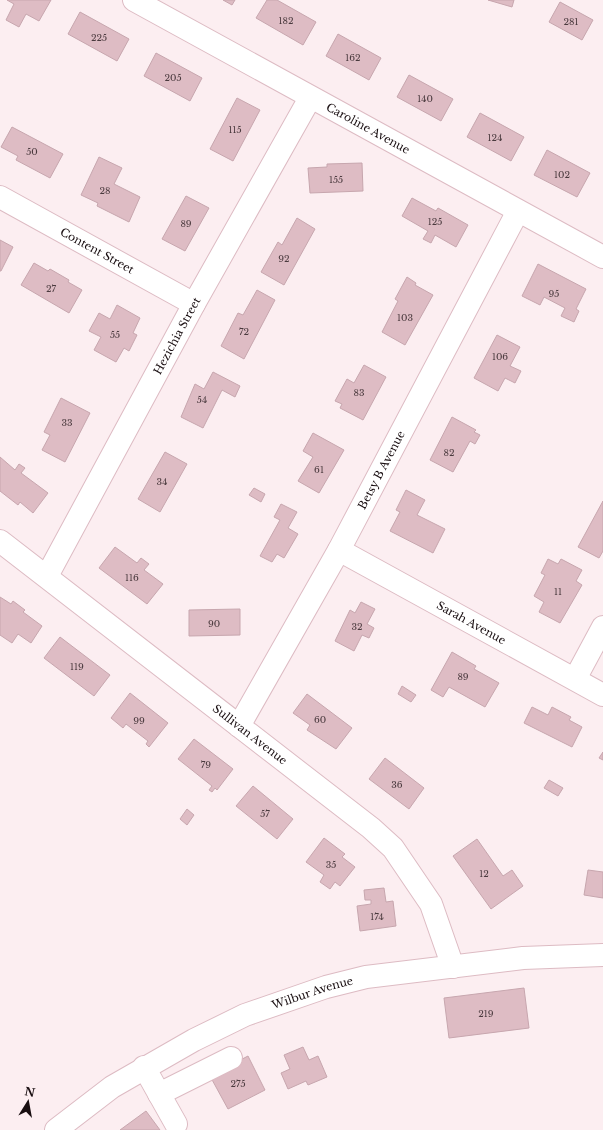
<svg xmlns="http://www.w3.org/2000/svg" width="603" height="1130" viewBox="0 0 603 1130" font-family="'Libre Baskerville',serif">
	<rect width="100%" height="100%" fill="#fceef1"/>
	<!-- building -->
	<g fill="#debcc4" stroke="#c7a6ae">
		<path d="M7,0H51L39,21L26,14L19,27L6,20L14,4Z"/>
		<path d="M223,0H235L232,5Z"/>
		<path d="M267,0H277L316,22L303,45L256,18Z"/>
		<path d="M488,0H514L512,7Z"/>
		<path d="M560,2L593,20L582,40L549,22Z"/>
		<path d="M80,12L129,39L117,61L68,34Z"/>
		<path d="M338,34L381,58L369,80L326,56Z"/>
		<path d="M156,53L202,78L190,101L144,76Z"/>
		<path d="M409,75L453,99L441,121L397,97Z"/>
		<path d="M237,98L260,110L233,161L210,149Z"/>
		<path d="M480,113L524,137L511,161L467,137Z"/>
		<path d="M12,127L63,154L50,178L16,160L18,156L1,147Z"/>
		<path d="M547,150L590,173L577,197L534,175Z"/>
		<path d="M99,157L122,168L114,184L140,197L129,222L97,206L98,203L81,195Z"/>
		<path d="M362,163L363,191L310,193L308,168L327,167V164Z"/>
		<path d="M186,196L209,208L185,251L162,239Z"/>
		<path d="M412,198L436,211L438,208L468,225L456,247L435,235L431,243L423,239L428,231L402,216Z"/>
		<path d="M297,218L315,229L284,285L261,272L278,242L282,245Z"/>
		<path d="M0,240L13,247L1,271H0Z"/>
		<path d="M34,263L48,271L50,269L69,280L68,282L82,290L69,313L21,285Z"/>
		<path d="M538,264L586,289L576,309L579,311L574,322L561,316L565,308L544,297L540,305L522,296Z"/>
		<path d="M407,277L416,283L415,285L433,295L405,345L382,332L398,301L395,299Z"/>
		<path d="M257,290L275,300L244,359L221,346L238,313L243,315Z"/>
		<path d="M117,305L140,318L133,333L137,335L129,351L124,348L116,362L94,350L101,337L89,331L99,313L110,319Z"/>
		<path d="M497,335L520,347L510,366L521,371L515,383L505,378L498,391L474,378Z"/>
		<path d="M364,365L386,377L363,420L340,408L342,404L335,401L347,379L354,383Z"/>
		<path d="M213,372L240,386L235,397L222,390L203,428L181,417L195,384L204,389Z"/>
		<path d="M61,398L90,413L65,462L42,450L50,435L44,432Z"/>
		<path d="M452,417L476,430L474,432L480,435L475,444L470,441L453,472L430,460Z"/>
		<path d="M313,433L344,450L319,493L298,481L313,457L303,451Z"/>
		<path d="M165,452L187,464L160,512L138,499Z"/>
		<path d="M0,457L15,470L19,464L25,468L21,473L48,493L33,513L20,502L18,505L0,491Z"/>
		<path d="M254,488L265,494L261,502L249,495Z"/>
		<path d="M406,490L425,500L417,515L445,529L433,553L390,531L400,512L396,510Z"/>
		<path d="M603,501V551L599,558L578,547Z"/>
		<path d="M281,504L297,512L288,528L298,534L284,558L277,554L272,562L260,556L280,520L274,517Z"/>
		<path d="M115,547L137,563L141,558L149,564L144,570L163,584L147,604L99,568Z"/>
		<path d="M548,559L558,564L561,559L582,570L576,581L582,585L560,623L539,612L544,602L534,596L545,575L541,573Z"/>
		<path d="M0,597L11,604L13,601L25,610L23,612L42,626L31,643L18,634L12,643L0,635Z"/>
		<path d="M361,602L375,609L367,624L374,628L369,638L362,635L354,651L335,641L350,610L355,613Z"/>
		<path d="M240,609V635L189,636V610Z"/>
		<path d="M60,637L110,675L94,696L44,658Z"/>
		<path d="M452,652L476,666L474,669L499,683L485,707L449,687L443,697L431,690Z"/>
		<path d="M402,686L416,695L411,702L398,694Z"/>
		<path d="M130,693L168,723L149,747L146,744L148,741L126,724L123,728L111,718Z"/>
		<path d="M307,694L352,728L336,749L307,730L310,725L293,713Z"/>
		<path d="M532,707L548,715L552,707L571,717L569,720L582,727L572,747L524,723Z"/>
		<path d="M194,739L233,769L217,790L215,788L212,792L209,790L212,786L178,759Z"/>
		<path d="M603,752V760L599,758Z"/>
		<path d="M385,758L424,788L409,809L369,779Z"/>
		<path d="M549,780L563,788L558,796L544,788Z"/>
		<path d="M253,786L293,819L277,839L236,806Z"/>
		<path d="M187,809L194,815L187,825L180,819Z"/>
		<path d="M324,838L345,854L342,857L355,867L340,886L335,882L330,889L320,882L324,875L306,862Z"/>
		<path d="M477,839L503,876L512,870L523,886L491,909L453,856Z"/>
		<path d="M588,870L603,872V898L584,895Z"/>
		<path d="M384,888L386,902L393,901L396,926L360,931L357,906L371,904V900H365L364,890Z"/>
		<path d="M524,988L529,1028L449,1038L444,998Z"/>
		<path d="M303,1047L309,1060L318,1056L327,1077L308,1085L306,1081L288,1089L281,1073L290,1069L284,1055Z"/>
		<path d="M248,1056L265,1090L228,1109L210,1076Z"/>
		<path d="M146,1111L160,1130H120Z"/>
	</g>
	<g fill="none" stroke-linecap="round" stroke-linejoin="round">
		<defs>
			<g id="minor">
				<path id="s1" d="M134,0L603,257"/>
				<path id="s2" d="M0,197L194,304"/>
				<path id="s3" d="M0,541L371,828L393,848L431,904L453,967"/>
				<path id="s4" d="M339,550L603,695"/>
				<path id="s5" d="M47,576L194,304L310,98"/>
				<path d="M575,679L603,627"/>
				<path id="s6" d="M239,726L339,550L518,211"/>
				<path d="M144,1067L176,1124"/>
				<path d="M159,1094L231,1058"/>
			</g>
			<g id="major">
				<path id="s7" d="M56,1130L112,1087L194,1040L245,1015L326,987L366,977L523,958L603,955"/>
			</g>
		</defs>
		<!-- minor casing -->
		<use href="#minor" stroke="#ddbbc3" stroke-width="24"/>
		<!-- major casing -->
		<use href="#major" stroke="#ddbbc3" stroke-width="24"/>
		<!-- minor -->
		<use href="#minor" stroke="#fff" stroke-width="22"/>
		<!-- major -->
		<use href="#major" stroke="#fff" stroke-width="22"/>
	</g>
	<g text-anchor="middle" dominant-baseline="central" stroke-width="3" stroke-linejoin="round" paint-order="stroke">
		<!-- number labels -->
		<g font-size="9" fill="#4a3a3e">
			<text x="286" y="20">182</text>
			<text x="571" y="21">281</text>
			<text x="99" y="37">225</text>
			<text x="353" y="57">162</text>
			<text x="173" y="77">205</text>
			<text x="425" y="98">140</text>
			<text x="235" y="129">115</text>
			<text x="495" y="137">124</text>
			<text x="32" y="151">50</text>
			<text x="562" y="174">102</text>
			<text x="336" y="179">155</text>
			<text x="105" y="190">28</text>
			<text x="435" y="221">125</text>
			<text x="186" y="223">89</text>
			<text x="284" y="258">92</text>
			<text x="51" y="288">27</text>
			<text x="554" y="293">95</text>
			<text x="405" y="317">103</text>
			<text x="244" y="331">72</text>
			<text x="115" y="334">55</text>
			<text x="500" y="356">106</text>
			<text x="359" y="392">83</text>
			<text x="202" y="399">54</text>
			<text x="67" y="422">33</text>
			<text x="449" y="452">82</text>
			<text x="319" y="469">61</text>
			<text x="162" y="481">34</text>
			<text x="132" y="577">116</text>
			<text x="558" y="591">11</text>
			<text x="214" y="623">90</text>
			<text x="357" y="626">32</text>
			<text x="77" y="666">119</text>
			<text x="463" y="676">89</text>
			<text x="320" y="719">60</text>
			<text x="139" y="720">99</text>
			<text x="206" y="764">79</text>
			<text x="397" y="784">36</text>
			<text x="265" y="813">57</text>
			<text x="331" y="864">35</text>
			<text x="484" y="873">12</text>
			<text x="377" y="916">174</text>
			<text x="486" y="1013">219</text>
			<text x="238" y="1083">275</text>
		</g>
		<!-- street labels -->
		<g font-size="11" fill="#190e11" stroke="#fceef1">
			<text stroke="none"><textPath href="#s1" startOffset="267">Caroline Avenue</textPath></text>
			<text stroke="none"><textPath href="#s2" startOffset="111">Content Street</textPath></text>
			<text stroke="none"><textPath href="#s5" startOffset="273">Hezichia Street</textPath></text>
			<text stroke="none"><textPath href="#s6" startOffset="293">Betsy B Avenue</textPath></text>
			<text stroke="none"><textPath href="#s4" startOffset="151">Sarah Avenue</textPath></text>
			<text stroke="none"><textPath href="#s3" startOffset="316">Sullivan Avenue</textPath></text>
			<text stroke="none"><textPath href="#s7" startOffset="293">Wilbur Avenue</textPath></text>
		</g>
	</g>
	<!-- north arrow -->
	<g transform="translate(28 1102) rotate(11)" stroke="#fceef1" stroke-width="3" paint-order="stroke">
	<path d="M0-3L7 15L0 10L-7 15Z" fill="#190e11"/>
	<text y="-6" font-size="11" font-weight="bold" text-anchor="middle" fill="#190e11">N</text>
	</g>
</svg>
